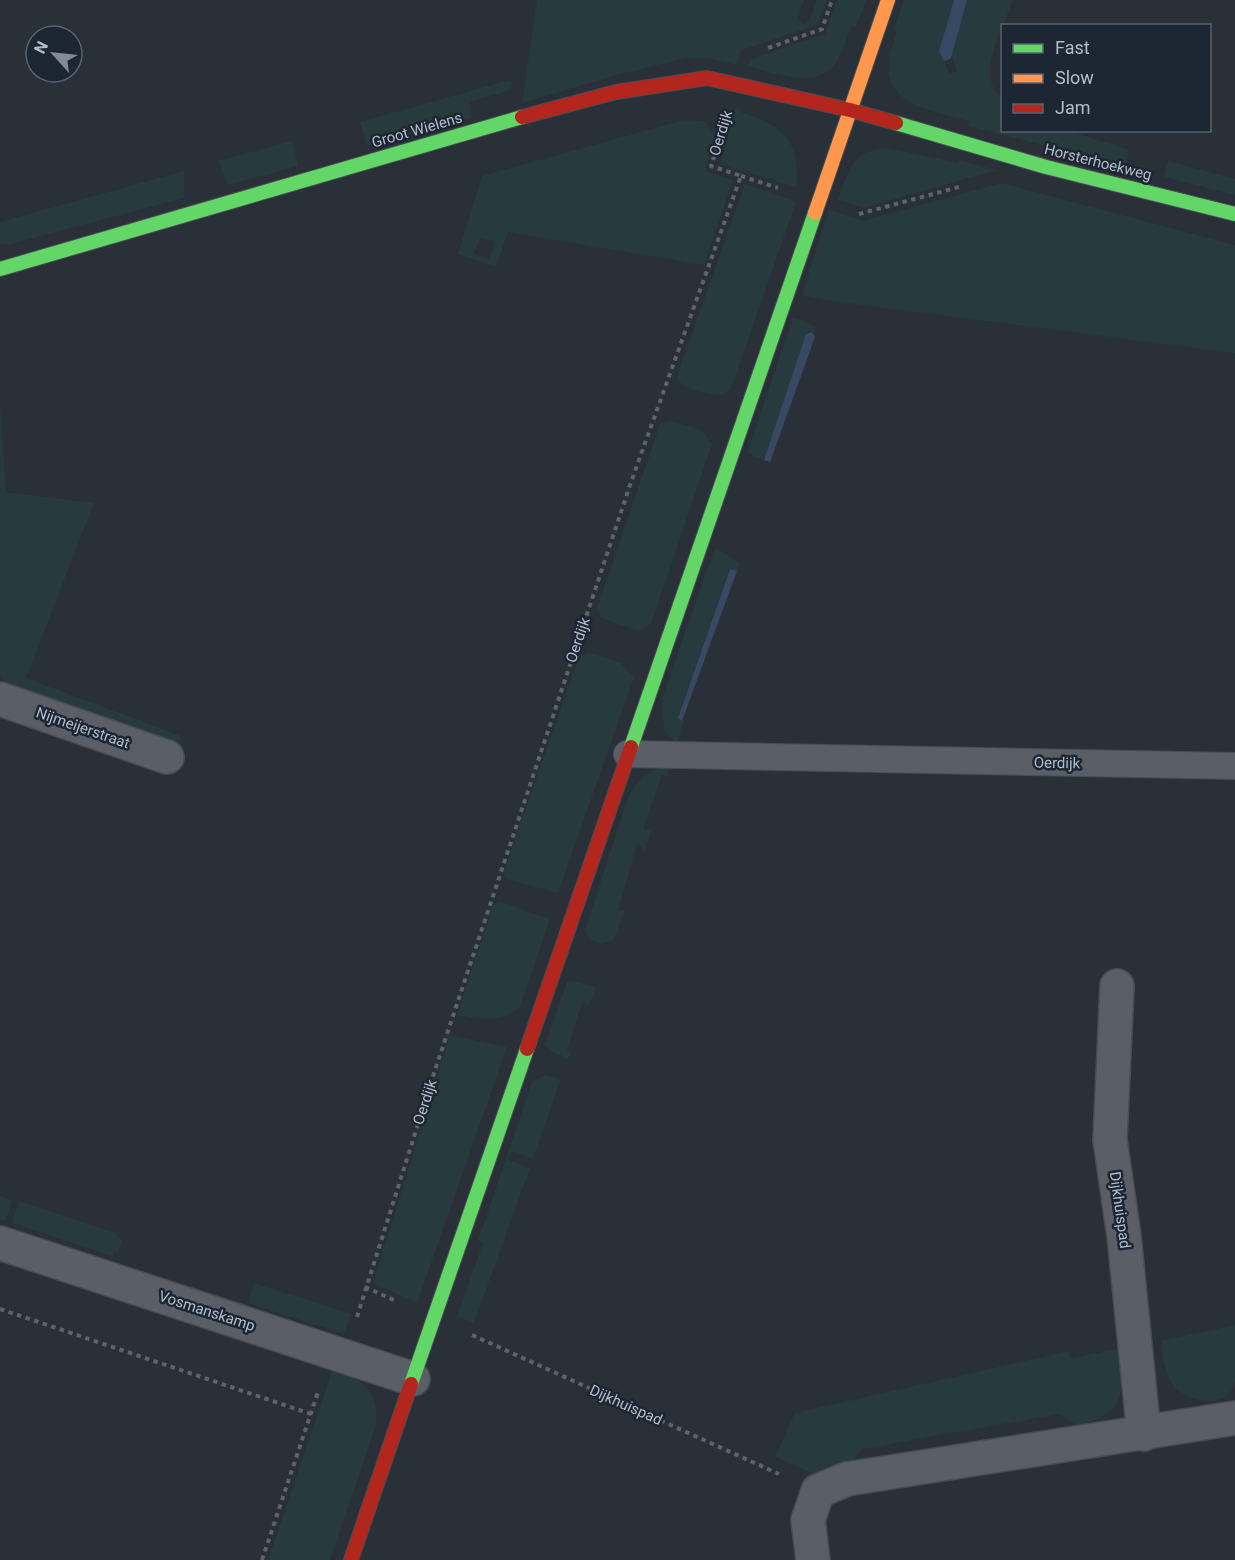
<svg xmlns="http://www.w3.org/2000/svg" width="1235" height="1560" viewBox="0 0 1235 1560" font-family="Roboto,sans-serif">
	<rect width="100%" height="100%" fill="#2a3038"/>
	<!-- green -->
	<g fill="#273a3e" fill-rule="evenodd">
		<path d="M537,0H804L798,18L803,24L810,19L817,0H827L817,25L741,50L737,65L709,58H686L617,75L522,103Z"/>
		<path d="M837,0H866L856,27L851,26C847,36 844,48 839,58C821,92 776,74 748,66L750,60L825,34Z"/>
		<path d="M904,0H954L939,51L950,74L957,71L951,53L967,0H1013C1004,26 974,77 1002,98V130L1070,131L1129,150L1125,166L968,126L969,121C939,112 884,107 889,63C890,52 894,41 897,31L894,29Z"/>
		<path d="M513,79L511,90L469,102L472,117L367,146L360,122Z"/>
		<path d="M736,107L740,108V112C782,125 801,140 796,187L720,164Z"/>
		<path d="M684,120L704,121L715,134L705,171L733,180L704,265L508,232L496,267L458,254L482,176ZM480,237L495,242L489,259L474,254Z"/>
		<path d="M292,141L298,166L228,185L218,161Z"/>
		<path d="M888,148L958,163L959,160L997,170L863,208L838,200C849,170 851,150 888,148Z"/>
		<path d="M1168,161L1235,179V195L1164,177Z"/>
		<path d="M184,171V198L7,245L0,244V222Z"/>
		<path d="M1001,183L1235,245V353L824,300L802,295L829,210L863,221Z"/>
		<path d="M745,184L796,202L731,389C715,401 699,391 682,385L677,376Z"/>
		<path d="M793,318L816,326L813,332L806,334L764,460L747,453Z"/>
		<path d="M0,405L6,492L94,503L26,678L181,736L169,775L149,768L14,689L6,684L0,674Z"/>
		<path d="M669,420L701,430L712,444L651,624L638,631L601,618L597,609L660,424Z"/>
		<path d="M715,547L739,563L737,571L729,569L678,718L684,720L677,743L664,730L662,699Z"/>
		<path d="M589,652L620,663L634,677L558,893L507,879L503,874L579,657Z"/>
		<path d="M670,766L667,777L662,774L643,830L652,829L644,852L642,846L637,844L618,911L623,910L626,906L614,940L601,944L590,939L585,931L628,797C639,780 648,768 670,766Z"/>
		<path d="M499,901L550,919L520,1007C501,1024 481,1019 457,1015L493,905Z"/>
		<path d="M575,981L596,988L588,1007L586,1002L582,1003L567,1051L571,1052L568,1059L553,1052L545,1045L567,982Z"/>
		<path d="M450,1035L507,1047L417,1303L373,1283Z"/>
		<path d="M545,1075L561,1079L533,1159L512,1151L508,1160L530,1168L474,1323L457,1316L483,1243L478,1241L532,1082Z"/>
		<path d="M0,1196L12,1200L6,1221L0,1219Z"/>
		<path d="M19,1201L115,1233L122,1241L118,1253L114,1251L112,1256L12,1223Z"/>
		<path d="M254,1283L351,1314L344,1334L248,1303Z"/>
		<path d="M1235,1325C1235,1342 1235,1364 1235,1381C1230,1410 1189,1404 1174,1386C1164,1373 1163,1356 1161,1341Z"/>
		<path d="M1119,1349C1125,1393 1126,1415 1077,1425L1059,1414L862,1449L848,1465L817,1475L775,1457L795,1413L1069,1351L1070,1358Z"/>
		<path d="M333,1369C362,1381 379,1390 376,1425L330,1560H268Z"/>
	</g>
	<!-- water -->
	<g fill="#384963">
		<path d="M954,0H967L951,58L944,62L939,51Z"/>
		<path d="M812,332L815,337L770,462L764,460L806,334Z"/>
		<path d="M730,569L737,571L682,721L678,718Z"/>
	</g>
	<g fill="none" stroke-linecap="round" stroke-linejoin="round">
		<defs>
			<path id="lane" d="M627,754L1235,766"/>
			<g id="street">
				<path d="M0,699L167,757"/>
				<path d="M1117,986L1110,1140L1124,1236L1144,1434"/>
				<path d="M0,1243L413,1379"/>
				<path d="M813,1560L808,1520L818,1491L847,1479L1235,1418"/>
			</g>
			<g id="fast">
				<path d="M896,123L1046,167L1235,214"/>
				<path d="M0,269L522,117"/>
				<path d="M631,747L815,213"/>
				<path d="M411,1384L527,1049"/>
			</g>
			<path id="slow" d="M815,213L888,0"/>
			<g id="jam">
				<path d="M522,117L616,92L707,78L850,110L896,123"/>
				<path d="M527,1049L631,747"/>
				<path d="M351,1560L411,1384"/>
			</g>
		</defs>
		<!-- lane casing -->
		<use href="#lane" stroke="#484c53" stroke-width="28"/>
		<!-- street casing -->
		<use href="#street" stroke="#484c53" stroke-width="36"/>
		<!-- fast casing -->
		<use href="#fast" stroke="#484c53" stroke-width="16"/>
		<!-- slow casing -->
		<use href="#slow" stroke="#484c53" stroke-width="16"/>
		<!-- jam casing -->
		<use href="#jam" stroke="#484c53" stroke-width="16"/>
		<!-- path -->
		<g stroke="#5d636a" stroke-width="4" stroke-dasharray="4.5 4.5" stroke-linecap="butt">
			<path d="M768,48L822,29L832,0"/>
			<path d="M741,176L778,188"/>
			<path d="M859,214L959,187"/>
			<path d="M365,1287L396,1301"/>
			<path d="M0,1309L311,1414"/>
			<path d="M357,1317L437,1064L630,485L741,176L711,166L724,124"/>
			<path d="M472,1335L779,1474"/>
			<path d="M262,1560L318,1392"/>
		</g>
		<!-- lane -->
		<use href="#lane" stroke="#5a5e66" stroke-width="26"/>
		<!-- street -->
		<use href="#street" stroke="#5a5e66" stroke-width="33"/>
		<!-- fast -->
		<use href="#fast" stroke="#63d668" stroke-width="14"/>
		<!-- slow -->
		<use href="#slow" stroke="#ff974d" stroke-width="14"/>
		<!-- jam -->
		<use href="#jam" stroke="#b3261e" stroke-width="14"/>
	</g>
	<g text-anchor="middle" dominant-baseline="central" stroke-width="5" stroke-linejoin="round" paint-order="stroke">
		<!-- street labels -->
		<g font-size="15" fill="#b4bcc9" stroke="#1d2633">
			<text transform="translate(417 130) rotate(-16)">Groot Wielens</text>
			<text transform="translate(721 133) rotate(-73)">Oerdijk</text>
			<text transform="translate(1098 162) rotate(14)">Horsterhoekweg</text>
			<text transform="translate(578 640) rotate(-71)">Oerdijk</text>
			<text transform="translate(83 728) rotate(19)">Nijmeijerstraat</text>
			<text transform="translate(1057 763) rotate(1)">Oerdijk</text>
			<text transform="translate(425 1102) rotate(-72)">Oerdijk</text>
			<text transform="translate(1120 1210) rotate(82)">Dijkhuispad</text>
			<text transform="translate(207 1311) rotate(18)">Vosmanskamp</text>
			<text transform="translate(626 1405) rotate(24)">Dijkhuispad</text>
		</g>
	</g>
	<!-- legend -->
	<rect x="1001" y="24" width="210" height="108" fill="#1d2633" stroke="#59626f" stroke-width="1.5"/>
	<rect x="1013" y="44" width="30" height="9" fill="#63d668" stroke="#59626f" stroke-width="1.5"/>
	<text x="1055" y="54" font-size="18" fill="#b4bcc9">Fast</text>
	<rect x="1013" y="74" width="30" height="9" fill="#ff974d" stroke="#59626f" stroke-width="1.5"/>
	<text x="1055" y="84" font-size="18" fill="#b4bcc9">Slow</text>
	<rect x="1013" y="104" width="30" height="9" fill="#b3261e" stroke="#59626f" stroke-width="1.5"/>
	<text x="1055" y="114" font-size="18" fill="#b4bcc9">Jam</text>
	<!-- north arrow -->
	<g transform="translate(54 54) rotate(297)"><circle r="28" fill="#1d2633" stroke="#59626f" stroke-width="1.5"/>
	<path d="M0-4.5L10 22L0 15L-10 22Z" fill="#848b96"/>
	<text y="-9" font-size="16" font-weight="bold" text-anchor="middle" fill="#b4bcc9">N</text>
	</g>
</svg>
